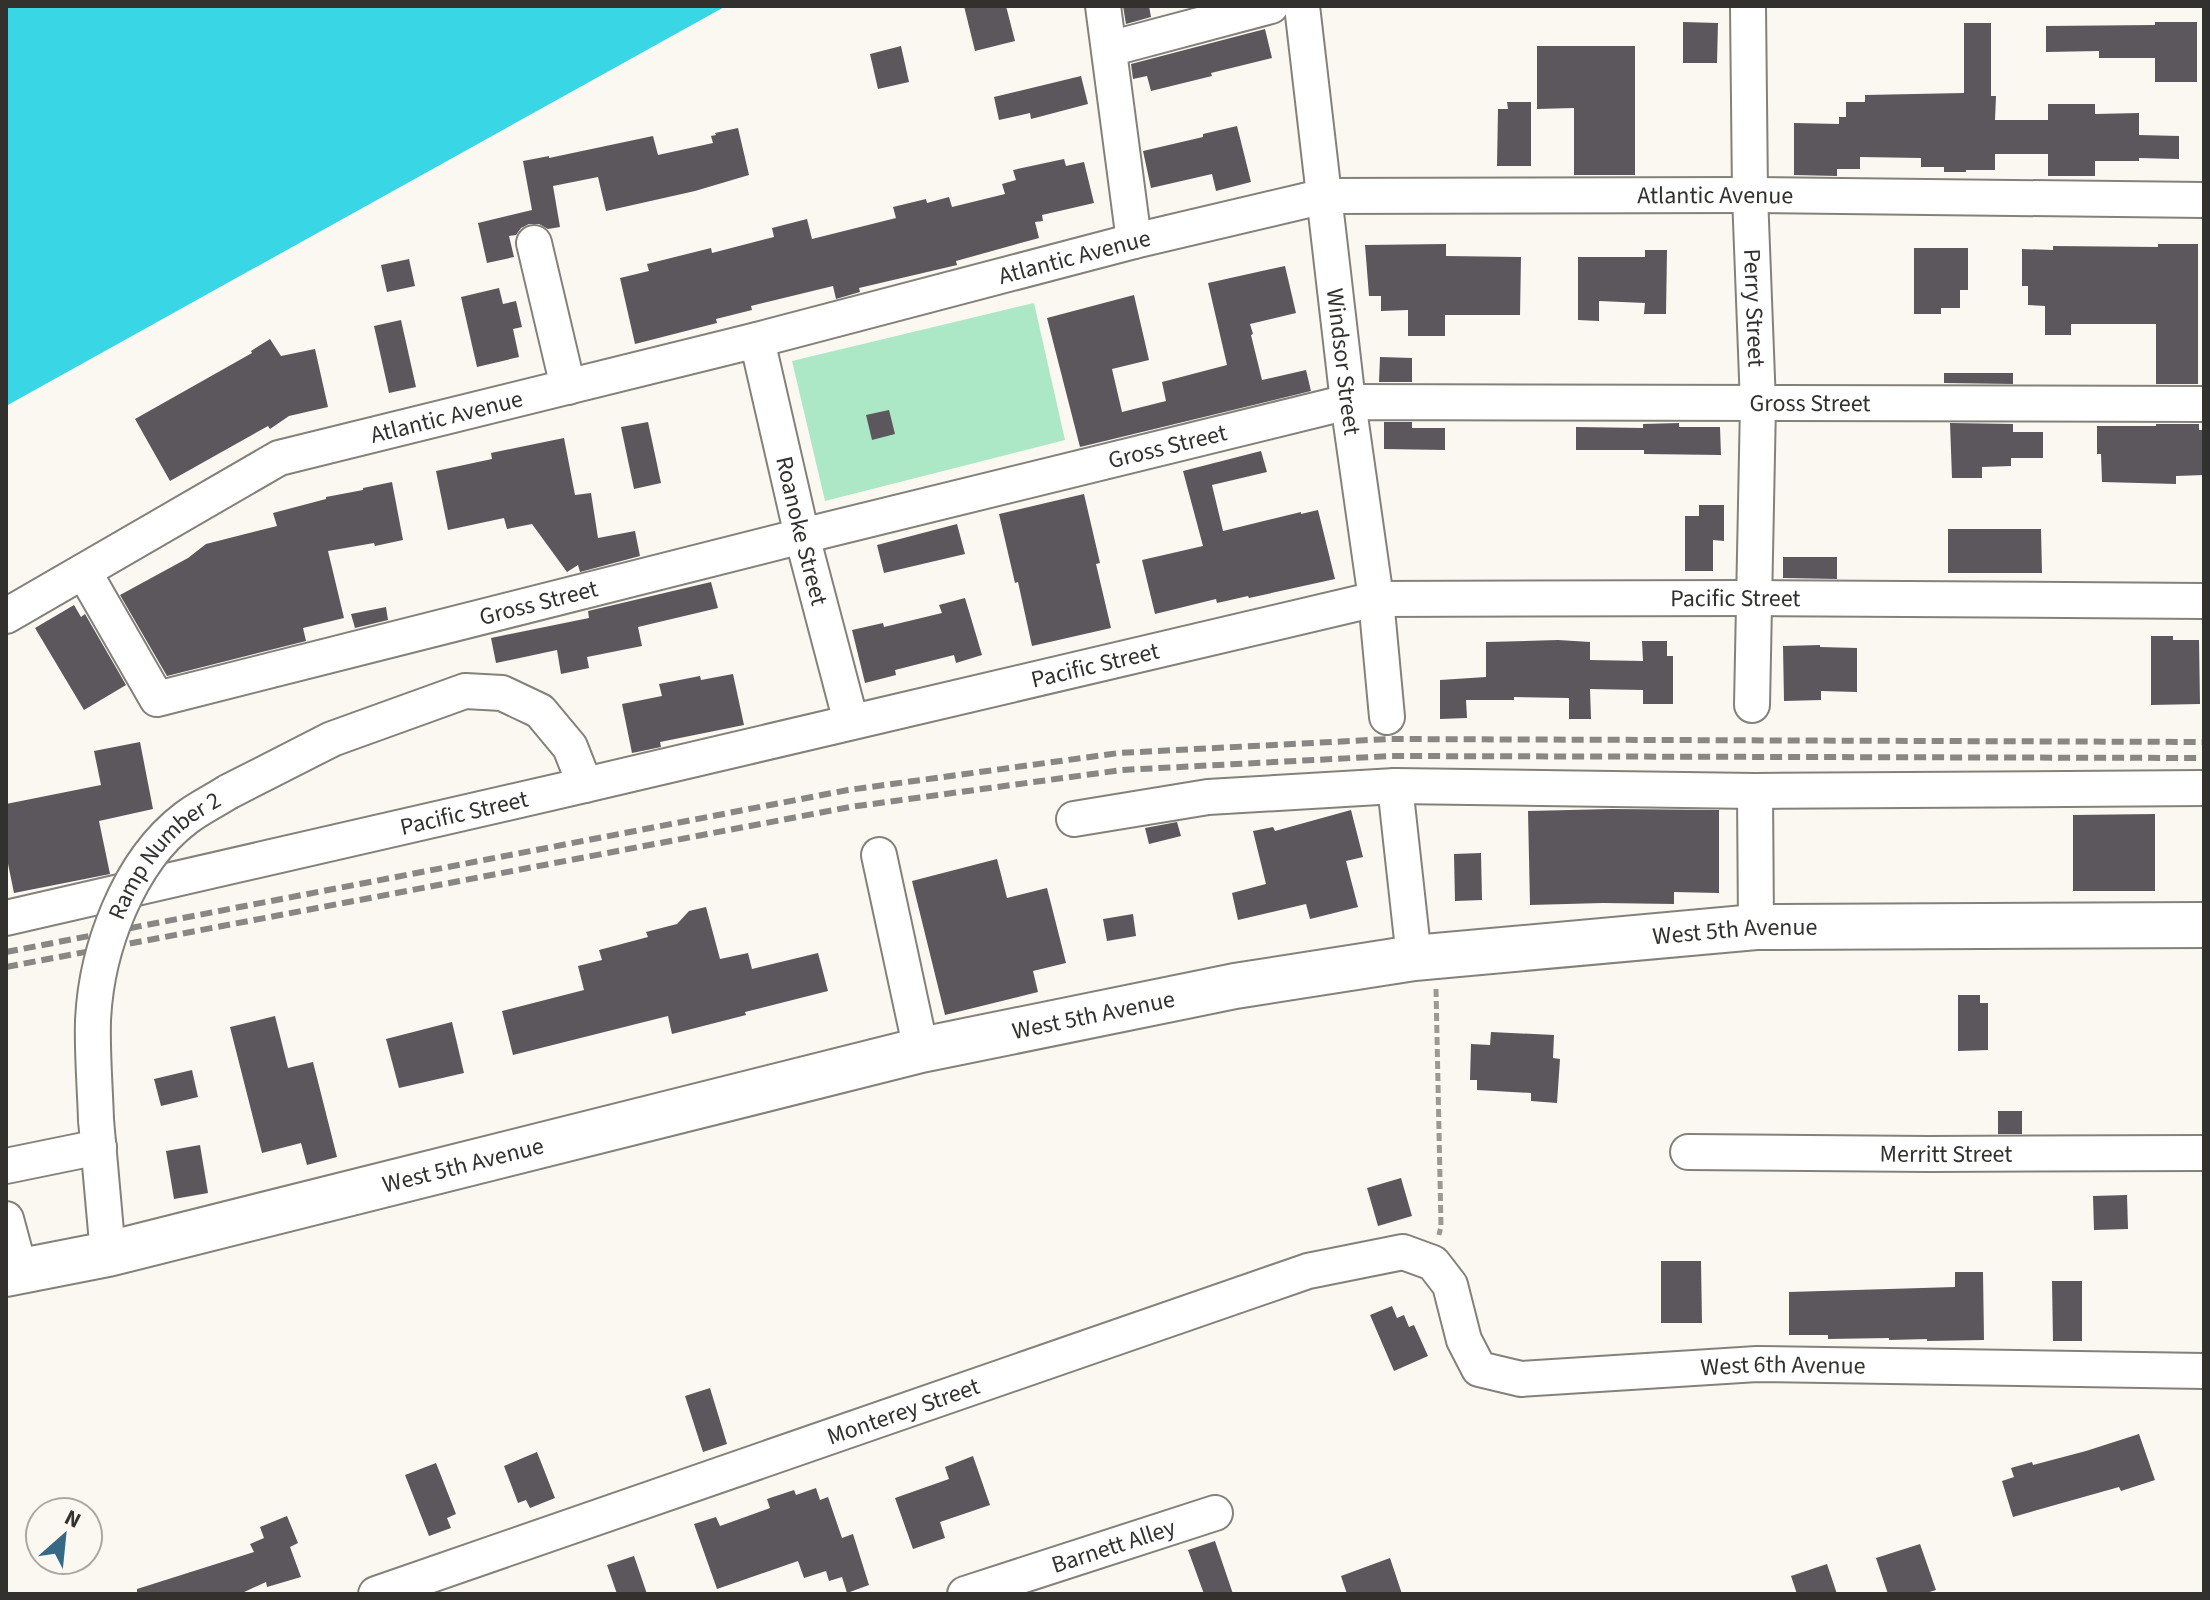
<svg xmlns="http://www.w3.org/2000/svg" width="2210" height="1600" viewBox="0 0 2210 1600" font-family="'Source Sans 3',sans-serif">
	<rect width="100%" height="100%" fill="#fbf8f1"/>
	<!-- green -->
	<path fill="#ace8c6" d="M1034,303L1065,440L825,501L792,361Z"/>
	<!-- water -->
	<path fill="#39d6e5" d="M6,6H726L6,406Z"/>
	<!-- building -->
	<g fill="#5b575c">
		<path d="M964,6H1006L1015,41L975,51Z"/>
		<path d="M1123,6H1149L1151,17L1126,24Z"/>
		<path d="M1683,22L1718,23L1717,63H1683Z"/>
		<path d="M2155,22H2197V82H2155V58H2099V51L2046,52V26L2155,25Z"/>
		<path d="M1964,23H1991V96H1996L1995,120H2048V104H2095V114L2139,113V135L2179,136V159L2139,158V161H2095V176H2048V154H1995V170H1966V172H1944V167H1921V158L1860,157V169H1837V176L1794,175V123L1839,124V117H1846V102H1865V95L1964,93Z"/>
		<path d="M1265,29L1272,58L1211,73L1212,76L1151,91L1147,76L1133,79L1131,64Z"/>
		<path d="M901,46L909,82L878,89L870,54Z"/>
		<path d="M1537,46H1635V175H1574V108L1537,109Z"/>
		<path d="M1081,76L1088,104L1031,119L1030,113L999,120L994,97Z"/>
		<path d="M1507,102H1531V166H1497L1498,109H1508Z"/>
		<path d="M1237,126L1251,182L1216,191L1212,174L1151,188L1143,151L1203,137V134Z"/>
		<path d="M738,128L749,175L695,191L606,211L598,177L553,186L560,227L548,229L539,224H529L521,228L516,235L509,236L514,257L487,263L478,223L532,210L523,161L549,156V158L653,136L658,155L713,143L711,136L716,135L715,133Z"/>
		<path d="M1064,159L1066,166L1084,162L1094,203L1042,215L1043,221L1035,222L1039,238L956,261L957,265L859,288L860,292L836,299L833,286L751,306L752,310L716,319L717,323L635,344L620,278L649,271L647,264L711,248L712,253L774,237L772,228L807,219L812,239L896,218L893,207L926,199L927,203L949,197L952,207L1005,194L1002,184L1016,180L1013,170Z"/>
		<path d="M1446,244V256L1521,257L1520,315H1445V336H1408V310L1381,311V296H1369L1365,245Z"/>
		<path d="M2158,244H2198V384H2156V324H2071V335H2045V306L2028,305V286H2022V249L2053,250V246L2158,247Z"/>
		<path d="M1914,248H1968V290H1960V308H1941V314H1914Z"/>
		<path d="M1645,250H1667L1666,314H1644L1645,303L1599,301V321L1578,320V257H1645Z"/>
		<path d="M409,259L415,286L387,292L381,265Z"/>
		<path d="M1285,266L1296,313L1250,324L1253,334L1251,335L1262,380L1306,370L1311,391L1080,447L1047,318L1134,295L1149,360L1112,369L1122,412L1166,401L1162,382L1227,365L1208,283Z"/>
		<path d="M499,288L503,304L516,301L522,327L513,329L519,357L477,367L461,297Z"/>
		<path d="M401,320L416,387L389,393L374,326Z"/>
		<path d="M270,339L281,356L315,349L328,407L289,416L270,429L268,426L170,481L135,419L252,353L251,351Z"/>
		<path d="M1380,357L1412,358V382H1379Z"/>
		<path d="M1944,373H2013V384L1944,383Z"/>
		<path d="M889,410L895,434L872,440L866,415Z"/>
		<path d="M648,422L661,483L634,489L621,427Z"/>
		<path d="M1384,422H1412V428H1445V450L1384,449Z"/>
		<path d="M1679,423V427H1720L1721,455L1644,454V450H1576V427L1643,428V424Z"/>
		<path d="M1950,423L2013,424V432H2043V458H2011V466L1982,467V478H1952Z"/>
		<path d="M2156,424H2199V430H2204V475L2176,476V484L2102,482L2101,454H2097V426H2156Z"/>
		<path d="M564,438L575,495L591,493L598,538L635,531L640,556L580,572L578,565L567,572L532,524L507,529L504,518L448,530L436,471L492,459L491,453Z"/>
		<path d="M1261,451L1267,472L1212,485L1223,531L1301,512V514L1318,510L1335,579L1249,598L1248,596L1217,603L1216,599L1155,614L1142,560L1203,546L1183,471Z"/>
		<path d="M392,482L403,540L375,546L374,543L328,551L344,618L303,628L306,641L167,676L120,595L188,558L206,544L277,526L273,513L326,499V497L363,490V488Z"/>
		<path d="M1084,494L1100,563L1096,564L1111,628L1032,646L1018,582L1015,583L999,514Z"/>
		<path d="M1699,505H1724V541L1713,540V571H1685V516H1699Z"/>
		<path d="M957,524L965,554L884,573L877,545Z"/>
		<path d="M1948,529H2041L2042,573H1948Z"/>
		<path d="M1783,557H1837V579L1783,578Z"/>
		<path d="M711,582L718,608L638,627L642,646L587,657L589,668L561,674L557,650L496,663L491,638L589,618L588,611Z"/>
		<path d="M965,598L982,655L956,663L954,655L895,670L896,675L865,683L852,630L883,623L884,627L942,613L939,605Z"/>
		<path d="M74,605L81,617L85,614L126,685L84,710L35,628Z"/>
		<path d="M386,607L388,620L355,628L351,614Z"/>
		<path d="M2151,636H2173V640H2199L2200,704L2151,705Z"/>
		<path d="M1558,640L1590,642V660L1643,661L1642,641H1667V656H1673V704H1643V690L1590,689L1591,719H1569V698L1514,697V700H1466L1467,718L1440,719V680L1486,677V642Z"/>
		<path d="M1820,645V647L1857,648V692L1821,691V700L1784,701L1783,646Z"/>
		<path d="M733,674L744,725L660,742L661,747L632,753L622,704L662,696L659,684L700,676L701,680Z"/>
		<path d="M140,742L153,809L99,821L110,874L14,893L6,854V804L101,785L94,751Z"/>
		<path d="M1612,809L1719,810V893L1674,892V904L1603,903L1530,905L1528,811Z"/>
		<path d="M1351,810L1363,857L1346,861L1358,907L1310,919L1306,904L1238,920L1232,893L1266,884L1253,831L1273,827L1275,831Z"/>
		<path d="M2155,814V891H2073V815Z"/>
		<path d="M1177,822L1181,836L1149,844L1145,828Z"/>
		<path d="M1481,853L1482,900L1455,901L1454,854Z"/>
		<path d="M997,859L1007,898L1047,888L1066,963L1033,971L1038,992L945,1015L912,881Z"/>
		<path d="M706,907L720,959L748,953L752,969L818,953L828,991L745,1012L746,1015L672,1034L668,1016L513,1055L502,1011L584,990L578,966L602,960L599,950L648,937L646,932L677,924L689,911Z"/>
		<path d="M1133,914L1136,936L1107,941L1103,919Z"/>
		<path d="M1958,995H1980V1003H1988V1050L1958,1051Z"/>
		<path d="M275,1016L288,1068L313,1062L337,1157L307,1165L301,1143L262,1153L230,1027Z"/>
		<path d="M452,1022L464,1073L399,1088L386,1039Z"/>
		<path d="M1491,1032L1554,1035L1553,1058L1560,1059L1557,1103L1531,1101V1093L1477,1090V1080H1470L1471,1044L1490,1045Z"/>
		<path d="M192,1070L198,1097L161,1106L154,1079Z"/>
		<rect x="1998" y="1111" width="24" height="23"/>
		<path d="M200,1145L208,1193L174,1199L166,1151Z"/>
		<path d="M1401,1178L1412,1216L1378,1226L1367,1188Z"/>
		<path d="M2127,1195L2128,1229L2094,1230L2093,1196Z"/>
		<path d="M1661,1261H1701L1702,1323H1661Z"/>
		<path d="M1955,1272H1983L1984,1340L1927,1341V1339L1889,1340V1338L1828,1339V1335H1789V1292L1955,1287Z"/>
		<path d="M2052,1281H2082V1341H2053Z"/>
		<path d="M1392,1306L1397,1318L1404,1315L1409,1327L1414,1325L1428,1356L1394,1371L1370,1315Z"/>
		<path d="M710,1388L727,1444L703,1452L685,1396Z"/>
		<path d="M2139,1434L2155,1480L2121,1491L2119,1487L2013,1517L2002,1481L2014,1477L2011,1468L2032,1462L2033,1465L2086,1451Z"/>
		<path d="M537,1452L555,1498L530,1508L526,1500L518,1503L504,1466Z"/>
		<path d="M973,1456L990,1505L940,1522L945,1538L913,1549L895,1498L949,1479L945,1467Z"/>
		<path d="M436,1463L456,1514L447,1518L451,1528L429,1536L405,1475Z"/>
		<path d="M816,1488L820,1500L828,1497L842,1538L853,1534L869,1585L847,1593L842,1577L829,1581L826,1571L804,1578L798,1561L717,1589L694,1524L716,1517L720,1526L770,1508L767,1499L794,1490L796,1495Z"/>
		<path d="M287,1516L298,1543L290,1547L301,1577L267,1587L266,1582L240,1594H137V1589L254,1552L250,1544L264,1538L260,1527Z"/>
		<path d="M1215,1541L1233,1594H1204L1188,1550Z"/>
		<path d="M1920,1544L1936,1590L1923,1594H1888L1876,1558Z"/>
		<path d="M634,1556L647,1594H617L607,1565Z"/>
		<path d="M1390,1558L1402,1594H1347L1341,1576Z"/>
		<path d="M1827,1564L1837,1594H1797L1791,1576Z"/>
	</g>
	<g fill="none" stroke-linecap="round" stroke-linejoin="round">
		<defs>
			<g id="minor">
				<path d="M1103,6L1134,241"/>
				<path id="s1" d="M1302,6L1348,402L1376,599L1387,717"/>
				<path id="s2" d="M1748,6L1750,195L1758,404L1752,705"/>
				<path d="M1109,49L1271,6"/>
				<path d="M534,243L568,387"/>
				<path id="s3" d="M757,340L802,536L851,722"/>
				<path id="s4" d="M84,572L157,699L802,536L1348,402L2204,404"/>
				<path id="s5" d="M6,616L279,458L757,340L1134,241L1325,196L1750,195L2204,200"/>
				<path d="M1395,786L1414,958"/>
				<path d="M1755,791L1756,927"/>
				<path d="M228,792L332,739L465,691L502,693L540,711L570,747L585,785"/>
				<path d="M1074,819L1208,797L1395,786L1755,791L2204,788"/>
				<path d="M879,855L921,1050"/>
				<path id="s6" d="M6,918L585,785L1376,599L1753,598L2204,601"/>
				<path d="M96,1120L108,1254"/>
				<path id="s7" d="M1688,1152L1928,1154L2204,1153"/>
				<path d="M6,1166L99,1147"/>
				<path d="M6,1219L20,1271"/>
				<path id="s8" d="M376,1594L1308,1271L1403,1252L1433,1263L1450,1285L1464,1340L1479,1369L1521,1379L1757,1364L2204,1371"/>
				<path id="s9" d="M965,1594L1215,1513"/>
			</g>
			<g id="major">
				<path id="s10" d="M6,1274L108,1254L921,1050L1235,986L1414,958L1756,927L2204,925"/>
			</g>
		</defs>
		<!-- minor casing -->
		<use href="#minor" stroke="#84817b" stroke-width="38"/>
		<!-- major casing -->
		<use href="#major" stroke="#84817b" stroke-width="48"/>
		<!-- path -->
		<path stroke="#9b9994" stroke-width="5" stroke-dasharray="8 4" stroke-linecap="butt" d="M1436,989L1441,1226L1439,1235"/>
		<!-- minor -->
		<use href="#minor" stroke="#fff" stroke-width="34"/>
		<!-- major -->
		<use href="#major" stroke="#fff" stroke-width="44"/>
		<!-- rail -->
		<g stroke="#898783" stroke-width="6" stroke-dasharray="12 6" stroke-linecap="butt">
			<path d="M6,952L848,790L1119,753L1389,739L2204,742"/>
			<path d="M6,967L850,807L1122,770L1391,756L2204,758"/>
		</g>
		<defs>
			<g id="minor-bridge">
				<path id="s11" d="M96,1120C95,1087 92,1053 93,1021C96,950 128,862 186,818C199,808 214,801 228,792"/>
			</g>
		</defs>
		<!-- minor-bridge casing -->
		<use href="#minor-bridge" stroke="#84817b" stroke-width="38" stroke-linecap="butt"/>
		<!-- minor-bridge -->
		<use href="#minor-bridge" stroke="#fff" stroke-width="34"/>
	</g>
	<g text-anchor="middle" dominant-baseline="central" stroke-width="8" stroke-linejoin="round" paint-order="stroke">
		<!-- street labels -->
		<g font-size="24" fill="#32312e" stroke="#fbf8f1">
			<text stroke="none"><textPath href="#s5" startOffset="1784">Atlantic Avenue</textPath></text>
			<text stroke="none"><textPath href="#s5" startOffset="1136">Atlantic Avenue</textPath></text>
			<text stroke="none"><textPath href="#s2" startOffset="302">Perry Street</textPath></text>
			<text stroke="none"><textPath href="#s1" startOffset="358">Windsor Street</textPath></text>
			<text stroke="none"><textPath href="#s4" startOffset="1836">Gross Street</textPath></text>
			<text stroke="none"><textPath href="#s5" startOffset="488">Atlantic Avenue</textPath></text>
			<text stroke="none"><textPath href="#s4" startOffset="1188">Gross Street</textPath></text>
			<text stroke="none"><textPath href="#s3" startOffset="196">Roanoke Street</textPath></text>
			<text stroke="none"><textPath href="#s6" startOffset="1766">Pacific Street</textPath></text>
			<text stroke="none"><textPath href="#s4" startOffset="540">Gross Street</textPath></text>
			<text stroke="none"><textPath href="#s6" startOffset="1118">Pacific Street</textPath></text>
			<text stroke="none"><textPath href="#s6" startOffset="470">Pacific Street</textPath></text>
			<text stroke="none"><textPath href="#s11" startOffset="286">Ramp Number 2</textPath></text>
			<text stroke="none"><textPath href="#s10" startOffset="1766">West 5th Avenue</textPath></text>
			<text stroke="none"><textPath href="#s10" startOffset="1118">West 5th Avenue</textPath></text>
			<text stroke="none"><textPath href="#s7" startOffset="258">Merritt Street</textPath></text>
			<text stroke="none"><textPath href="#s10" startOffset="470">West 5th Avenue</textPath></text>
			<text stroke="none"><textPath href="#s8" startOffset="1538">West 6th Avenue</textPath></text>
			<text stroke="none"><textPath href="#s8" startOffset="558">Monterey Street</textPath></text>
			<text stroke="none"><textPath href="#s9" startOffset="156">Barnett Alley</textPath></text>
		</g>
	</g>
	<!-- border -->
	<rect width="2210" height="1600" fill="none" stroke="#32312e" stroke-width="16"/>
	<!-- north arrow -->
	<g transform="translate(64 1536) rotate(27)"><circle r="38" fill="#fbf8f1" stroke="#aba8a3" stroke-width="2"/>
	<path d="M0-6L14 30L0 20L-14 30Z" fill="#366986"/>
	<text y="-12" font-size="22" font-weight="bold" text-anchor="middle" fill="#32312e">N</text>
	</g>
</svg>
